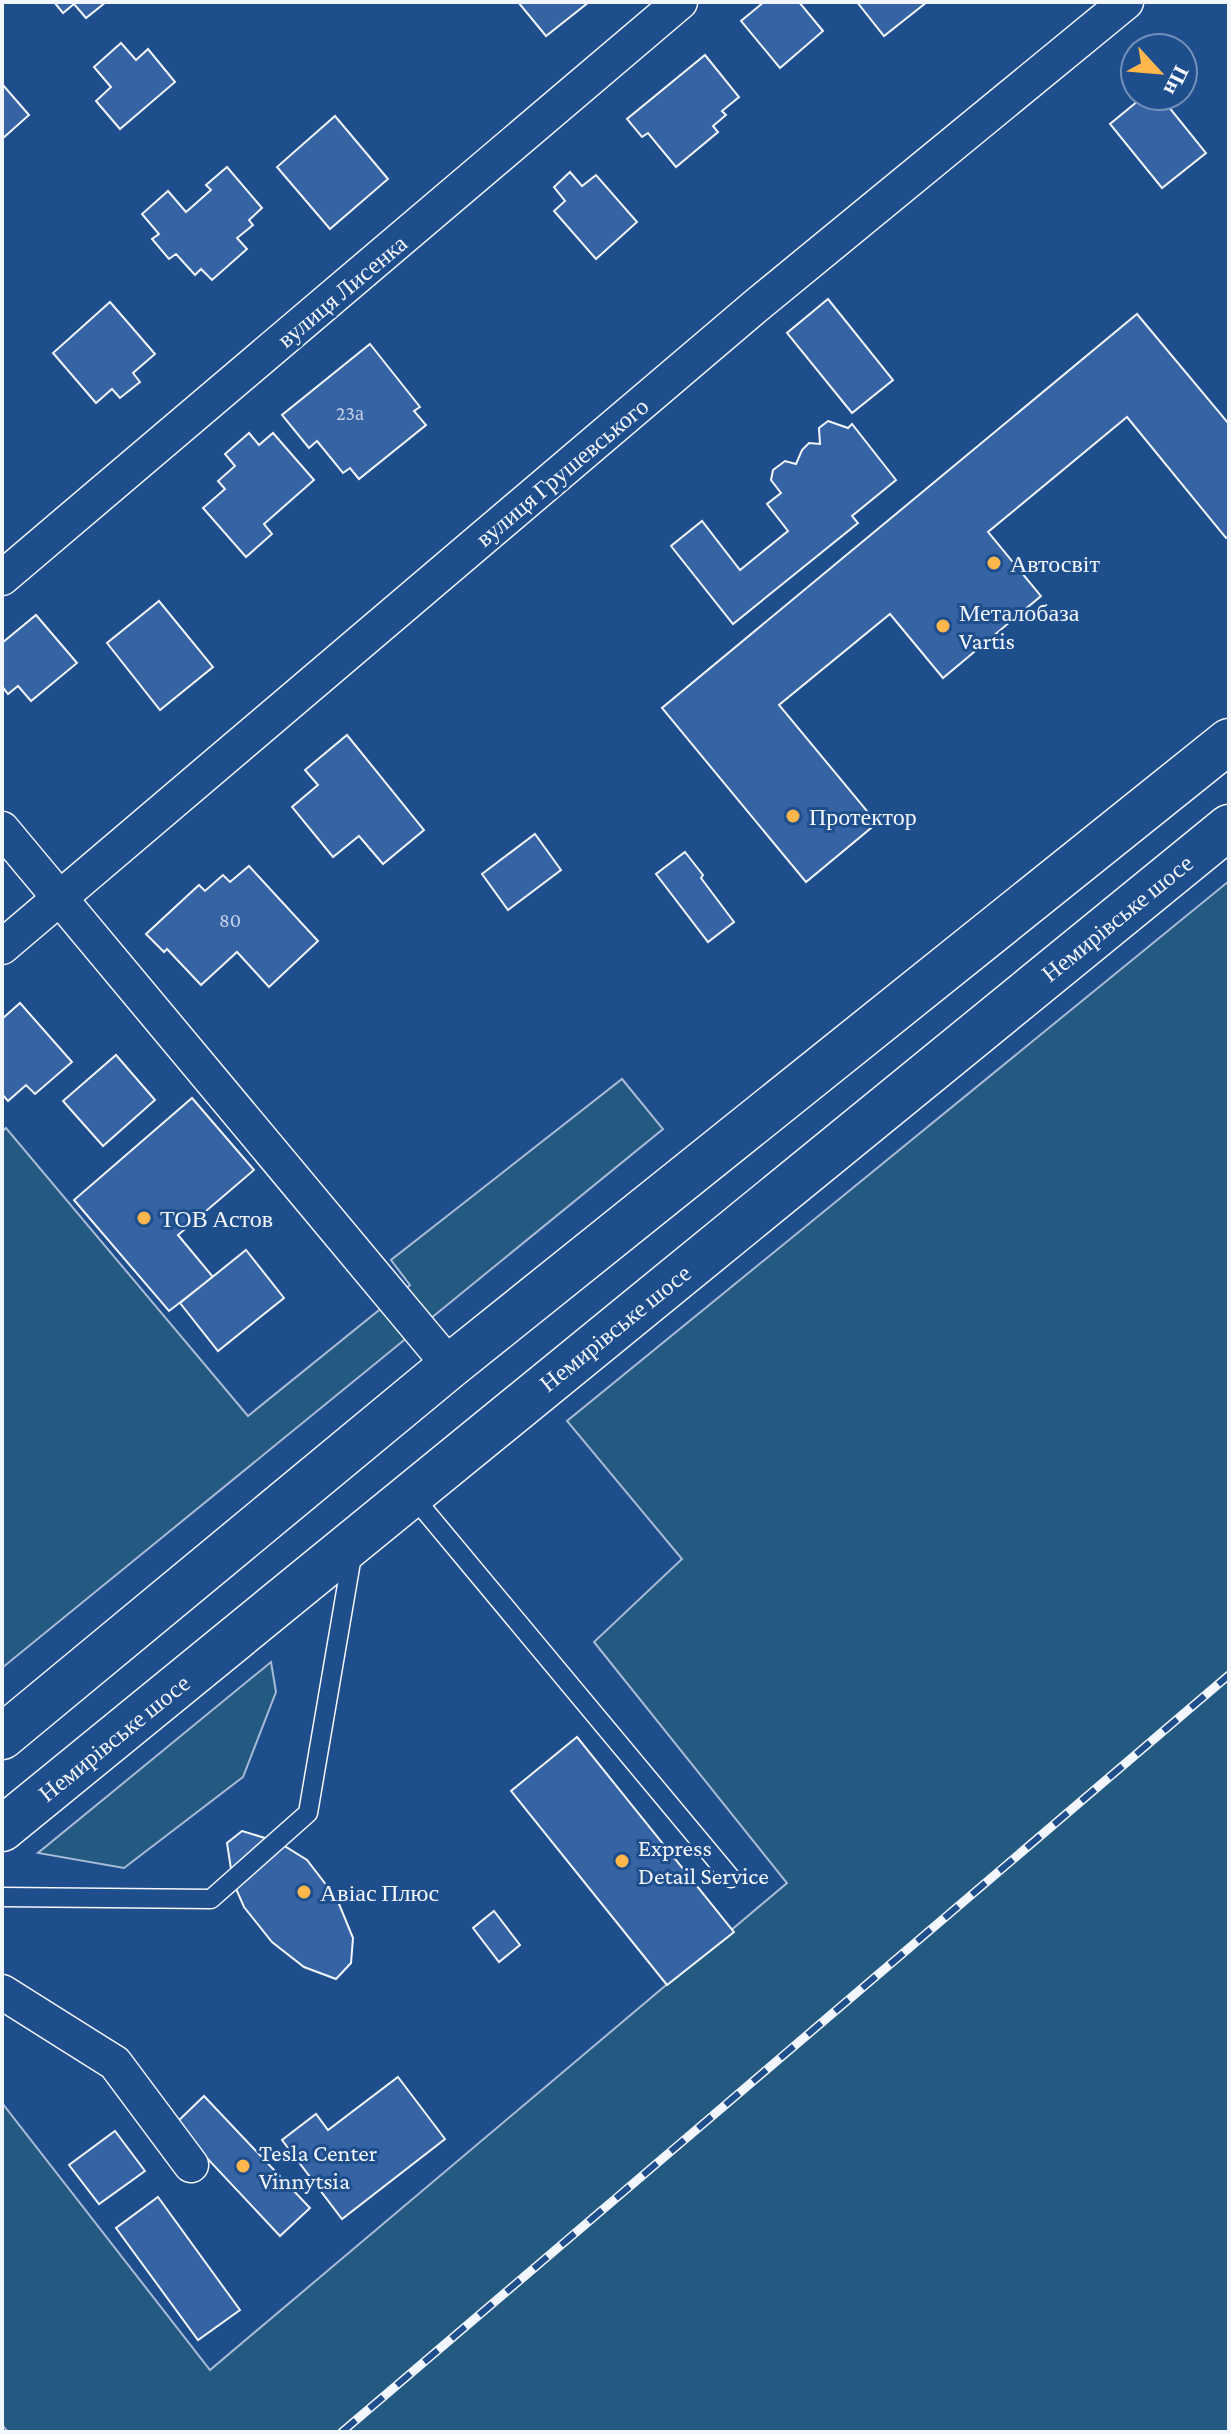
<svg xmlns="http://www.w3.org/2000/svg" width="1231" height="2434" viewBox="0 0 1231 2434" font-family="'Crimson Pro',serif">
	<rect width="100%" height="100%" fill="#1f4e8c"/>
	<!-- green -->
	<g fill="#245a82" stroke="#a8bbd7" stroke-width="2">
		<path d="M1229,881V2432H8L2,2425V2103L210,2370L787,1883L594,1642L682,1559L567,1421Z"/>
		<path d="M622,1079L663,1129L2,1668V1132L6,1128L248,1416L410,1285L391,1260Z"/>
		<path d="M271,1662L276,1692L243,1777L124,1868L38,1853Z"/>
	</g>
	<!-- building -->
	<g fill="#3563a3" stroke="#f2f6ff" stroke-width="2">
		<path d="M54,2H106L86,18L74,4L63,13Z"/>
		<path d="M518,2H589L546,36Z"/>
		<path d="M764,2H799L823,31L780,68L741,21Z"/>
		<path d="M857,2H927L884,36Z"/>
		<path d="M121,43L136,60L148,49L175,82L120,129L96,101L111,87L94,67Z"/>
		<path d="M705,55L739,97L722,111L726,115L713,126L718,132L676,167L648,133L642,137L627,119Z"/>
		<path d="M2,84L29,115L2,139Z"/>
		<path d="M1144,96H1160L1206,153L1162,188L1110,124Z"/>
		<path d="M335,116L388,179L330,229L277,167Z"/>
		<path d="M227,167L262,208L249,220L253,225L237,238L247,249L212,280L201,269L195,275L176,254L169,259L152,239L159,234L142,214L168,191L186,212L211,190L206,185Z"/>
		<path d="M570,172L582,186L596,175L637,222L596,259L554,211L565,201L554,187Z"/>
		<path d="M828,299L893,380L852,413L787,333Z"/>
		<path d="M110,302L155,354L133,373L140,382L120,398L112,389L96,403L53,353Z"/>
		<path d="M1137,314L1229,424V536L1226,538L1127,417L988,532L1041,596L943,678L890,614L779,705L877,823L806,882L662,708Z"/>
		<path d="M370,344L420,407L414,411L426,425L359,479L350,468L343,473L317,441L309,448L282,415Z"/>
		<path d="M828,421L848,428L852,424L896,480L852,516L858,523L733,624L671,546L702,521L740,570L788,531L767,504L781,493L771,480L773,470L785,461L796,464L802,450L809,443L820,444L819,428Z"/>
		<path d="M249,433L259,445L273,433L314,480L264,524L272,534L246,557L203,508L225,489L218,481L235,466L225,454Z"/>
		<path d="M159,601L213,667L160,710L107,643Z"/>
		<path d="M36,615L77,663L31,701L18,686L8,694L2,686V643Z"/>
		<path d="M347,735L424,830L383,864L359,836L333,857L292,807L318,785L305,770Z"/>
		<path d="M535,834L561,870L508,910L482,874Z"/>
		<path d="M685,852L703,875L701,878L734,922L708,942L656,874Z"/>
		<path d="M249,866L318,941L269,987L237,952L201,985L167,949L164,952L146,934L199,885L205,891L223,875L230,882Z"/>
		<path d="M20,1003L72,1062L35,1094L26,1085L8,1101L2,1094V1019Z"/>
		<path d="M116,1055L155,1100L103,1146L63,1101Z"/>
		<path d="M192,1098L254,1170L178,1235L213,1277L169,1311L74,1200Z"/>
		<path d="M246,1250L284,1298L218,1351L180,1303Z"/>
		<path d="M577,1737L734,1932L667,1985L511,1791Z"/>
		<path d="M242,1831L278,1842L307,1860L337,1899L353,1938L351,1963L336,1979L304,1967L272,1942L244,1907L233,1882L227,1843Z"/>
		<path d="M494,1911L520,1945L499,1962L473,1928Z"/>
		<path d="M398,2077L445,2139L342,2219L282,2140L316,2114L328,2130Z"/>
		<path d="M204,2096L310,2208L280,2236L175,2124Z"/>
		<path d="M115,2131L145,2171L99,2204L69,2165Z"/>
		<path d="M158,2197L240,2310L198,2340L116,2228Z"/>
	</g>
	<g fill="none" stroke-linecap="round" stroke-linejoin="round">
		<defs>
			<g id="lane">
				<path d="M411,1494L731,1878"/>
				<path d="M2,1897L211,1899L308,1813L353,1550"/>
			</g>
			<g id="street">
				<path d="M2,578L680,2"/>
				<path d="M2,829L450,1366"/>
				<path d="M2,947L757,305L1126,2"/>
				<path d="M2,1992L115,2063L191,2165"/>
			</g>
			<g id="primary">
				<path d="M2,1737L450,1366L1229,741"/>
				<path d="M2,1829L1229,827"/>
			</g>
		</defs>
		<!-- lane casing -->
		<use href="#lane" stroke="#f2f6ff" stroke-width="21"/>
		<!-- street casing -->
		<use href="#street" stroke="#f2f6ff" stroke-width="37"/>
		<!-- primary casing -->
		<use href="#primary" stroke="#f2f6ff" stroke-width="47"/>
		<!-- lane -->
		<use href="#lane" stroke="#1f4e8c" stroke-width="18"/>
		<!-- street -->
		<use href="#street" stroke="#1f4e8c" stroke-width="34"/>
		<!-- primary -->
		<use href="#primary" stroke="#1f4e8c" stroke-width="44"/>
		<defs>
			<path id="rail" d="M342,2432L1229,1675"/>
		</defs>
		<!-- rail casing -->
		<use href="#rail" stroke="#f2f6ff" stroke-width="9"/>
		<!-- rail -->
		<use href="#rail" stroke="#1f4e8c" stroke-width="6" stroke-dasharray="18" stroke-linecap="butt"/>
	</g>
	<!-- markers -->
	<g fill="#ffb74d" stroke="#1f4e8c" stroke-width="3">
		<circle cx="994" cy="563" r="8"/>
		<circle cx="943" cy="626" r="8"/>
		<circle cx="793" cy="816" r="8"/>
		<circle cx="144" cy="1218" r="8"/>
		<circle cx="622" cy="1861" r="8"/>
		<circle cx="304" cy="1892" r="8"/>
		<circle cx="243" cy="2166" r="8"/>
	</g>
	<g text-anchor="middle" dominant-baseline="central" stroke-width="6" stroke-linejoin="round" paint-order="stroke">
		<!-- number labels -->
		<g font-size="20" fill="#c3d1e8">
			<text x="350" y="413">23а</text>
			<text x="230" y="920">80</text>
		</g>
		<!-- street labels -->
		<g font-size="24" fill="#f2f6ff" stroke="#1f4e8c">
			<text transform="translate(342 291) rotate(-40)">вулиця Лисенка</text>
			<text transform="translate(562 472) rotate(-40)">вулиця Грушевського</text>
			<text transform="translate(1117 918) rotate(-39)">Немирівське шосе</text>
			<text transform="translate(615 1328) rotate(-39)">Немирівське шосе</text>
			<text transform="translate(114 1738) rotate(-39)">Немирівське шосе</text>
		</g>
		<!-- poi labels -->
		<g font-size="24" fill="#f2f6ff" stroke="#1f4e8c" text-anchor="start">
			<text x="1010" y="563">Автосвіт</text>
			<text x="959" y="612">Металобаза<tspan x="959" dy="28">Vartis</tspan></text>
			<text x="809" y="816">Протектор</text>
			<text x="160" y="1218">ТОВ Астов</text>
			<text x="638" y="1847">Express<tspan x="638" dy="28">Detail Service</tspan></text>
			<text x="320" y="1892">Авіас Плюс</text>
			<text x="259" y="2152">Tesla Center<tspan x="259" dy="28">Vinnytsia</tspan></text>
		</g>
	</g>
	<!-- border -->
	<rect width="1231" height="2434" fill="none" stroke="#f2f6ff" stroke-width="8"/>
	<!-- north arrow -->
	<g transform="translate(1159 72) rotate(116)"><circle r="38" fill="#1f4e8c" stroke="#7391ba" stroke-width="2"/>
	<path d="M0-6L14 30L0 20L-14 30Z" fill="#ffb74d"/>
	<text y="-12" font-size="22" font-weight="bold" text-anchor="middle" fill="#f2f6ff">Пн</text>
	</g>
</svg>
